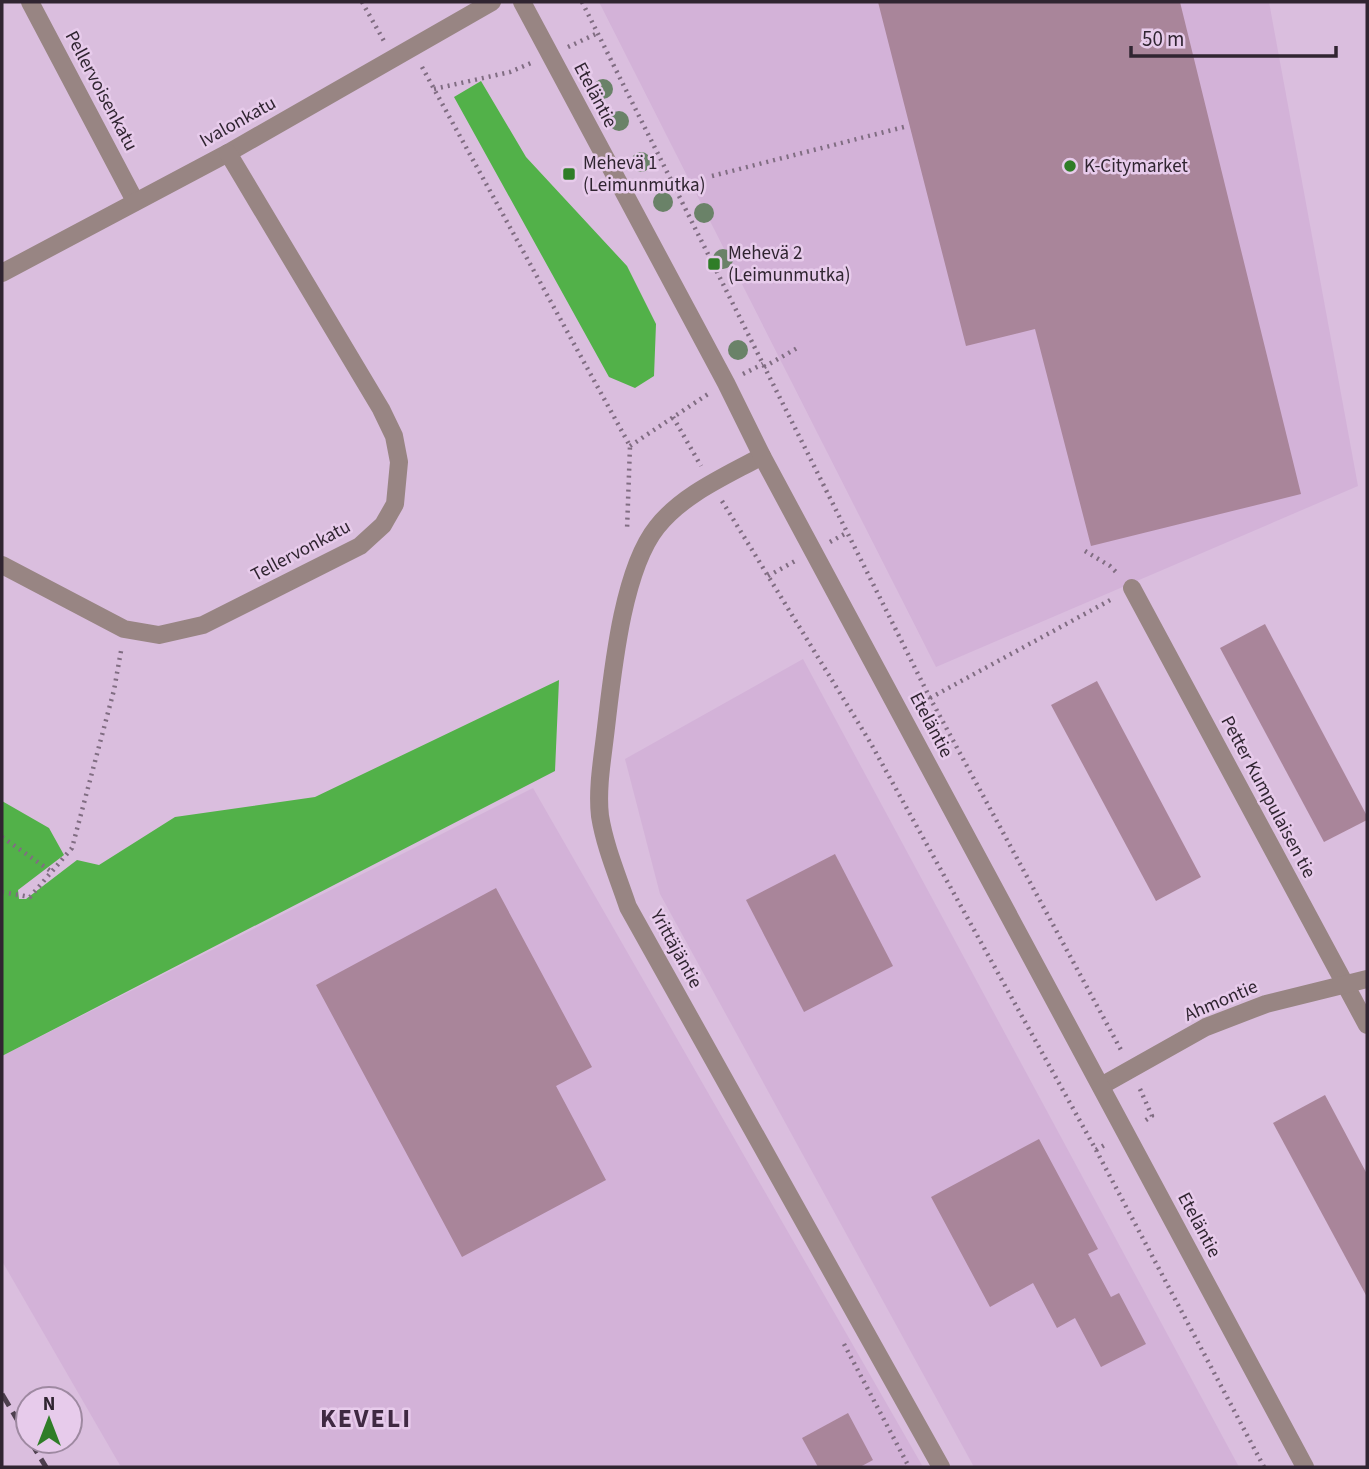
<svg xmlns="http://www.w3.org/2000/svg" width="1369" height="1469" viewBox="0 0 1369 1469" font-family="'Source Sans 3',sans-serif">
	<rect width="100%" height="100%" fill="#dabede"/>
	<!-- built -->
	<g fill="#d3b2d8">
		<path d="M599,2H1269L1358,486L936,667Z"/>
		<path d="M803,659L1239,1467H974L660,894L625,759Z"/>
		<path d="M533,788L923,1467H121L2,1261V1056Z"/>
	</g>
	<!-- forest -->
	<g fill="#52b149">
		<path d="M481,81L526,157L627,266L656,324L654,376L635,388L609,377L454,97Z"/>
		<path d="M559,680L555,771L2,1056V801L49,828L64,855L18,890L19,899H26L77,860L99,865L175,817L315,797Z"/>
	</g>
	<!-- building -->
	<g fill="#a9859a">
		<path d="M878,2H1180L1301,494L1091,546L1035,329L966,346Z"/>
		<path d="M1265,624L1367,816V820L1324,842L1220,648Z"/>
		<path d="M1097,681L1201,877L1156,901L1051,705Z"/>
		<path d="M835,854L893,966L804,1012L746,900Z"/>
		<path d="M496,888L592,1067L556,1086L606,1180L462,1257L316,985Z"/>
		<path d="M1325,1095L1367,1174V1297L1273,1123Z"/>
		<path d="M1039,1139L1098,1249L1088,1254L1111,1297L1119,1293L1146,1344L1101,1367L1075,1318L1057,1328L1033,1283L990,1307L931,1197Z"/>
		<path d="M848,1413L873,1460L860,1467H818L802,1438Z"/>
	</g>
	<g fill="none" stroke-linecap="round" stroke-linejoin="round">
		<!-- path -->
		<g stroke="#806d82" stroke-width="4.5" stroke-dasharray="2 5" stroke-linecap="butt">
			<path d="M362,2L384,41"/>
			<path d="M582,2L930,698L1121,1050"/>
			<path d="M568,47L598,33"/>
			<path d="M422,67L630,446L627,530"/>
			<path d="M434,89L510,72L531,63"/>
			<path d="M712,176L904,127"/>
			<path d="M764,367L799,347"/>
			<path d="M743,374L763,364"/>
			<path d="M673,417L701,466"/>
			<path d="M630,446L708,394"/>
			<path d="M722,501L870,742L1096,1150L1264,1467"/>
			<path d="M830,542L848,532"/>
			<path d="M1085,551L1110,566L1118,574"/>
			<path d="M768,576L795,561"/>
			<path d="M930,698L1114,598"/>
			<path d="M2,837L52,872"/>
			<path d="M2,892L30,897L72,848L114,690L121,651"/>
			<path d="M1140,1089L1152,1116L1143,1122"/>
			<path d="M1096,1150L1108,1143"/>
			<path d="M844,1344L909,1467"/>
		</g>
		<!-- minor -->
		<g stroke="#988583" stroke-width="18">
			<path d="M30,2L135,201"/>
			<path d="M2,273L228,153L492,2"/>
			<path d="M762,456C726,476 683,494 657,527C621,572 612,679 605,736C602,761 597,790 600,816C605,847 618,877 628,907L941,1467"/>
			<path d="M2,565L124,629L159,635L203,625L360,546L383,525L395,504L399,462L394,436L381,409L228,153"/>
			<path d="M1132,588L1367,1025"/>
			<path d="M1101,1086L1206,1027L1266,1004L1367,979"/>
		</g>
		<!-- tertiary -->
		<path stroke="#988583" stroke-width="18" d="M522,2L726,383L762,456L1305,1467"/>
		<!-- rail -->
		<g stroke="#4e404f" stroke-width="5" stroke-dasharray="14 7" stroke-linecap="butt">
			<path d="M2,1394L28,1438"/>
			<path d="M30,1441L46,1467"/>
		</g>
	</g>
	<!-- trees -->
	<g fill="#6a8268">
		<circle cx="603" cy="89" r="10"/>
		<circle cx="619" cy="121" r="10"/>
		<circle cx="641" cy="162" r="10"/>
		<circle cx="663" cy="202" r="10"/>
		<circle cx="704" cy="213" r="10"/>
		<circle cx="723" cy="259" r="10"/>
		<circle cx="738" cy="350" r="10"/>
	</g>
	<!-- markers -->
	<g fill="#2f7d27" stroke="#e7cbeb" stroke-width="2.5">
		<circle cx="1070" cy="166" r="7"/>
		<rect x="562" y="167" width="14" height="14" rx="3.5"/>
		<rect x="707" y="257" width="14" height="14" rx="3.5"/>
	</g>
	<g text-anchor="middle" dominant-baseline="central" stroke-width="5" stroke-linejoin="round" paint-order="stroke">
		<!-- street labels -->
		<g font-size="19" fill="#302531" stroke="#e7cbeb">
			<text transform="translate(101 91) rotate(62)">Pellervoisenkatu</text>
			<text transform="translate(595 95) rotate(62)">Eteläntie</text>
			<text transform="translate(238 122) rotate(-29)">Ivalonkatu</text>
			<text transform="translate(301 551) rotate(-28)">Tellervonkatu</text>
			<text transform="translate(931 725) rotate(62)">Eteläntie</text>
			<text transform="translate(1268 797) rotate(62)">Petter Kumpulaisen tie</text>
			<text transform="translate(676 949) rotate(61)">Yrittäjäntie</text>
			<text transform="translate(1221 1001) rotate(-23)">Ahmontie</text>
			<text transform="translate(1199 1225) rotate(62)">Eteläntie</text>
		</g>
		<!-- poi labels -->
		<g font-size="19" fill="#302531" stroke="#e7cbeb" text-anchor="start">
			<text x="583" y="163">Mehevä 1<tspan x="583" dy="22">(Leimunmutka)</tspan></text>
			<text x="1084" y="166">K-Citymarket</text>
			<text x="728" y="253">Mehevä 2<tspan x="728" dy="22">(Leimunmutka)</tspan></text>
		</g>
		<!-- district labels -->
		<g font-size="26" font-weight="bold" letter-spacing="2" fill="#3f2942" stroke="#e7cbeb">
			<text x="366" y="1418">KEVELI</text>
		</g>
	</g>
	<!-- border -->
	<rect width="1369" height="1469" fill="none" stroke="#302531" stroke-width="7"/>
	<!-- north arrow -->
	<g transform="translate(49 1420)"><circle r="33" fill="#e7cbeb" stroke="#9e89a1" stroke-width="2"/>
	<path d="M0-5L12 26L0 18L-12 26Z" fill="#2f7d27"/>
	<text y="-10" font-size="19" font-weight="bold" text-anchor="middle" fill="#302531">N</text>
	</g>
	<!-- scale -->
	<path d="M1131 46v10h205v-10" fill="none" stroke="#302531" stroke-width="3.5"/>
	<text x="1142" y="46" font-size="21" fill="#302531" stroke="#e7cbeb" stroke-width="5" paint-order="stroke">50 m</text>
</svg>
